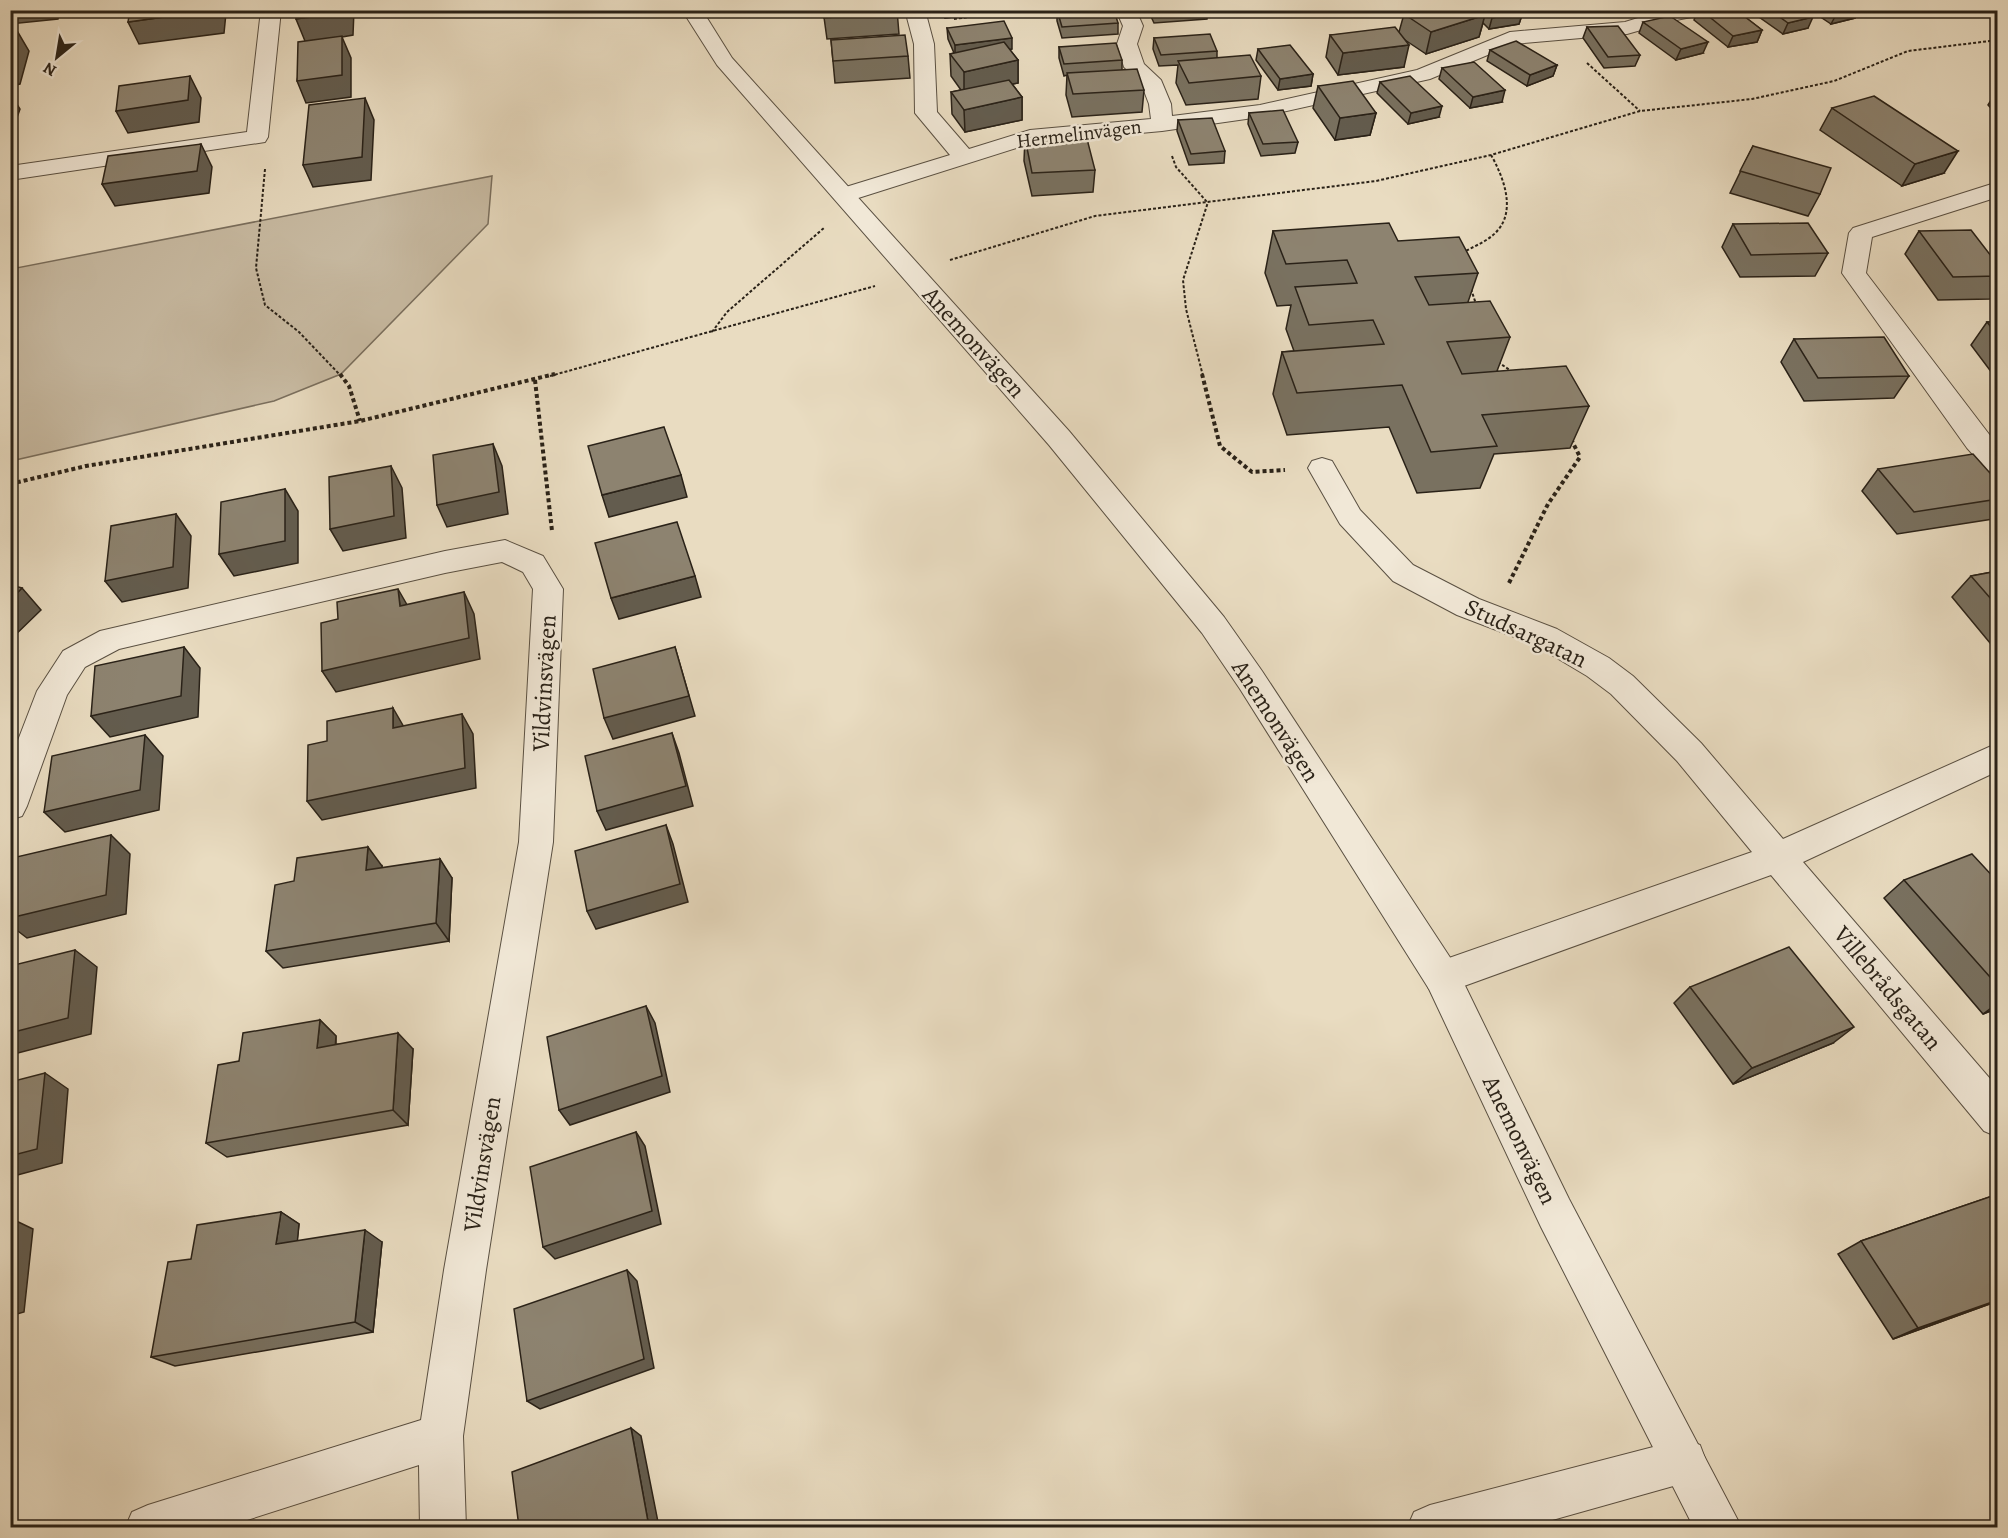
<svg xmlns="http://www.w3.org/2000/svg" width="2008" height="1538" viewBox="0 0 2008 1538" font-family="Alegreya,serif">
	<rect width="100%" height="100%" fill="#e9dcc1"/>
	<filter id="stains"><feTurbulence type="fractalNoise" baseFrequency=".00333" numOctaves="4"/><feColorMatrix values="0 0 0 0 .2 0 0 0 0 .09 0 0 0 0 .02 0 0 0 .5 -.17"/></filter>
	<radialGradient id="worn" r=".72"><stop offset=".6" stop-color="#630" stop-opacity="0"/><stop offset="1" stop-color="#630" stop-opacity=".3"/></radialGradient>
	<!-- green -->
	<path fill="#c9bca4" stroke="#7a6f5e" stroke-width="1.5" d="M492,176L488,224L341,374L274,401L11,461V269Z"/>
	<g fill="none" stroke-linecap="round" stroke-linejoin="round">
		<defs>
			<g id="minor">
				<path d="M261,10H281L268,137L265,142L10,180V166L247,132Z"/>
				<path d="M905,10H925L934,44L937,112L969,149L1030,130L1151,119L1149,104L1141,83L1124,67L1117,44L1123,26L1116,10H1136L1143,26L1137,44L1144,64L1161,80L1171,104L1172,116L1260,105L1417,70L1510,32L1625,22L1664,10H1710L1707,14L1676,20L1627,34L1514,44L1430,79L1260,117L1162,131L1032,143L852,200L844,202L836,200L832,195L836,190L950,155L915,113L914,44Z"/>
				<path d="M1998,182V197L1872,237L1866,273L1998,446V473L1988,471L1967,448L1842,273L1849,233L1853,228Z"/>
				<path d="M1322,458L1332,461L1360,510L1413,565L1479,599L1557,629L1609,658L1633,676L1701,743L1783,839L1998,743V771L1803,862L1998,1088V1137L1984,1131L1771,875L1442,994L1429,989L1424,977L1429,965L1752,852L1677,761L1611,694L1587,676L1535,645L1457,615L1393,581L1340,524L1308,468L1312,461Z"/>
				<path d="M505,540L543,556L563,589L553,842L486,1270L463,1436L466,1528H420L419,1465L222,1528H125L132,1512L148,1505L421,1420L444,1270L519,842L533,589L523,572L502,562L445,573L119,649L85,667L67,695L27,806L22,816L10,820V761L37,691L63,651L100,631L445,551Z"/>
				<path d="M1684,1439L1700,1445L1706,1461L1700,1477L1684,1483L1524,1528H1407L1414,1512L1430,1505Z"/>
			</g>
			<path id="tertiary" d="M682,10H702L732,58L1069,431L1224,617L1262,671L1455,965L1569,1199L1742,1528H1694L1541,1227L1429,989L1240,689L1202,633L1049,445L717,65Z"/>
		</defs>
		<!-- minor casing -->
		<use href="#minor" stroke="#5a5042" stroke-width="2"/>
		<!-- tertiary casing -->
		<use href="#tertiary" stroke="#5a5042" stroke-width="2"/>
		<!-- path-far1 -->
		<g stroke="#2a2218" stroke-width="2" stroke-dasharray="3 2" stroke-linecap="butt">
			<path d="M954,19L1025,10"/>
			<path d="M1587,63L1640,111"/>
			<path d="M1172,156L1176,167L1207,202"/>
			<path d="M265,169L256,268L265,305L299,332L341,376"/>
			<path d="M1462,253C1474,246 1489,241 1498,230C1516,209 1503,176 1491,155"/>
			<path d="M950,260L1095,216L1376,181L1491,155L1640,111L1752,99L1834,81L1908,51L1998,40"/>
			<path d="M1471,289L1476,304"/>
			<path d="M712,332L727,312L825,227"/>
			<path d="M1498,362L1514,373"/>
			<path d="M550,376L875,286"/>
			<path d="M1203,376L1186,309L1183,280L1208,202"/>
		</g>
		<!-- path -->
		<g stroke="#2a2218" stroke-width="4" stroke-dasharray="4 3" stroke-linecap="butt">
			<path d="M340,374L349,386L360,421"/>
			<path d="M1202,374L1220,446L1252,472L1285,470"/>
			<path d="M535,380L552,531"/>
			<path d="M10,484L86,466L360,421L555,374"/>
			<path d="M1509,583L1548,504L1580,457L1570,437"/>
		</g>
		<!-- minor -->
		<use href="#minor" fill="#f1e8d7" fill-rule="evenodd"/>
		<!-- tertiary -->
		<use href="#tertiary" fill="#f1e8d7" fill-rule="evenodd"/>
	</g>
	<!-- wall -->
	<g fill="#797160" stroke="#2a2218" stroke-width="1.5">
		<path d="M823,10H897L899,34L827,39Z"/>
		<path d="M942,10H998V12L945,18Z"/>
		<path d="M1057,10L1118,23V34L1062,38L1057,21Z"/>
		<path d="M1148,10H1208L1207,19L1154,23Z"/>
		<path d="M1414,10H1520L1523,12L1519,24L1489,29L1483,23L1479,37L1426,54L1405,40L1404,67L1338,75L1326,57L1330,35L1399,32L1404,14Z"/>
		<path d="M1586,10H1643L1591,16Z"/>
		<path d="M1698,10H1736L1762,30L1757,42L1728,47L1694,20Z"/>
		<path d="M1749,10H1804L1808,28L1783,34Z"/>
		<path d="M1810,10H1858L1855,18L1831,24Z"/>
		<path d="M1876,10H1898L1882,14Z"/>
		<path d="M1643,22L1703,53L1676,60L1639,33Z"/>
		<path d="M1587,27L1640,55L1635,66L1604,68L1583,38Z"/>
		<path d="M947,28L1012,49H1009L1018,60V83L1012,84L1022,97V120L965,132L952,114L951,92L961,90L951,76L950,54L954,53L948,39Z"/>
		<path d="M1154,38L1217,51V58L1261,76L1258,99L1186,105L1176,83L1178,65L1159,66L1153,49Z"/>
		<path d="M831,40L908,56L910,78L835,83Z"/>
		<path d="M1059,47L1122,60V70L1144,90L1142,112L1072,117L1066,95L1067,75L1064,76L1059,58Z"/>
		<path d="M1258,49L1313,74L1311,86L1278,90L1256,60Z"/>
		<path d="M1490,50L1557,65L1553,76L1527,86L1487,61Z"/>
		<path d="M1442,68L1502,102L1470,108L1439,79Z"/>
		<path d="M1380,82L1439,117L1408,124L1377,93Z"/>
		<path d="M1318,86L1376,113L1370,135L1335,140L1313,108Z"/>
		<path d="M1998,89V116L1988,105Z"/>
		<path d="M1832,108L1944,173L1902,186L1820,130Z"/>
		<path d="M1249,113L1298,142L1295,153L1261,156L1248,124Z"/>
		<path d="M1178,120L1225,151L1224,163L1189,165L1177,131Z"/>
		<path d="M1025,138L1095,170L1093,192L1032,196L1024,161Z"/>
		<path d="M1753,146L1820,194L1808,216L1730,193Z"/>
		<path d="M1733,224L1828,253L1815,276L1740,277L1722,247Z"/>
		<path d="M1273,231L1398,241L1478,273L1468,302L1510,337L1497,371L1589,406L1570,448L1494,454L1480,488L1417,493L1389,427L1287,435L1273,394L1282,352L1294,351L1286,329L1291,305L1277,306L1265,273Z"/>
		<path d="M1919,231L1998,265V289L1990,299L1938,300L1905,254Z"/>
		<path d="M1987,322H1998V381L1971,345Z"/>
		<path d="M1794,339L1909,376L1894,398L1804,401L1781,362Z"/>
		<path d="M1878,469L1998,482V513L1993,519L1897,534L1862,491Z"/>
		<path d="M1998,571V649H1995L1952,597L1971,576Z"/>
		<path d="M382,866V868L452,878L449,941L283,968L266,951Z"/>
		<path d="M1904,880L1998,882V1008L1983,1014L1884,898Z"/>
		<path d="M1690,987L1833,1043L1733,1084L1674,1003Z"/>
		<path d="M320,1020L336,1036V1044L413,1049L408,1125L227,1157L206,1143L239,1061Z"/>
		<path d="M1998,1194V1301L1893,1339L1838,1254L1861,1241Z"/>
		<path d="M281,1212L299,1224L297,1241L382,1242L373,1332L175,1366L151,1357L191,1259Z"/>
	</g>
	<!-- shaded-wall -->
	<g fill="#635c4e" stroke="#2a2218" stroke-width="1.5">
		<path d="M10,10H60L58,19L10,24Z"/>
		<path d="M214,10H225L226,13L224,33L139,44L128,22Z"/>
		<path d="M345,10H354L353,35L342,37L351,58V97L306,103L297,81L305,41L296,19Z"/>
		<path d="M945,10H998V12L945,18Z"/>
		<path d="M1846,10H1858L1855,18L1831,24L1837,13Z"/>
		<path d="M1884,10H1898L1882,14Z"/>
		<path d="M1523,12L1519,24L1489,29L1492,18Z"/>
		<path d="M1485,15L1479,37L1426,54L1431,32Z"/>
		<path d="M1813,17L1808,28L1783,34L1788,23Z"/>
		<path d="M16,29L29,51L20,84L10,86V49Z"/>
		<path d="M1762,30L1757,42L1728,47L1733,36Z"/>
		<path d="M1012,38V49L955,56V45Z"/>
		<path d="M1708,42L1703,53L1676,60L1681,49Z"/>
		<path d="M1409,45L1404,67L1338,75L1343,53Z"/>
		<path d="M1018,60V83L964,94V72Z"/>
		<path d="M1557,65L1553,76L1527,86L1530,75Z"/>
		<path d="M1313,74L1311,86L1278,90L1280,79Z"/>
		<path d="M190,76L201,98L199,122L128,133L116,111Z"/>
		<path d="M1505,90L1502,102L1470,108L1473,97Z"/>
		<path d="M10,93L20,109L10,137Z"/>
		<path d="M1022,97V120L965,132L964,110Z"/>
		<path d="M365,98L374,120L371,180L313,187L303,165Z"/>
		<path d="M1442,106L1439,117L1408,124L1411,113Z"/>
		<path d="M1376,113L1370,135L1335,140L1340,118Z"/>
		<path d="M201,144L212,167L209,193L115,206L102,184Z"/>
		<path d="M1958,151L1944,173L1902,186L1915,164Z"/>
		<path d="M493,444L502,466L508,514L447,527L437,505Z"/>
		<path d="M391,466L402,488L406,538L343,551L330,529Z"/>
		<path d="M681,475L687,497L609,517L602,495Z"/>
		<path d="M285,489L298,511V563L234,576L219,554Z"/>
		<path d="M176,514L191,536L188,588L122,602L105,581Z"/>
		<path d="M695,576L701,597L619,619L611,598Z"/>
		<path d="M22,588L41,610L10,640V600Z"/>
		<path d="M398,589L410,610L400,606Z"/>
		<path d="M464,592L474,614L480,659L336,692L322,671Z"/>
		<path d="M184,647L200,668L198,717L110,737L91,716Z"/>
		<path d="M675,647L695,716L613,739L604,718Z"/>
		<path d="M393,708L405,729L393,728Z"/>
		<path d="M462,714L473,734L476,788L322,820L307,801Z"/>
		<path d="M672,733L679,753L693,806L606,830L597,811Z"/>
		<path d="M145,735L163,756L159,810L65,832L44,812Z"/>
		<path d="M666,825L673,844L688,902L596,929L587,911Z"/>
		<path d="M111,835L130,854L126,914L27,938L10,925V918Z"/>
		<path d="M368,847L382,866L380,889L366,870Z"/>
		<path d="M440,859L452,878L449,941L436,923Z"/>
		<path d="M75,950L97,967L91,1034L10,1055V1033Z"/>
		<path d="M1998,1003V1008L1983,1014Z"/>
		<path d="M646,1006L655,1023L670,1092L570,1125L559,1110Z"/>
		<path d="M320,1020L336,1036L334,1063L317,1048Z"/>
		<path d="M1854,1027L1833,1043L1733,1084L1752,1068Z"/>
		<path d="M398,1033L413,1049L408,1125L393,1110Z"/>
		<path d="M45,1073L68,1089L62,1163L10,1177V1156Z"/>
		<path d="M636,1132L645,1146L661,1224L555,1259L543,1247Z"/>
		<path d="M281,1212L299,1224L296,1256L276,1244Z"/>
		<path d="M10,1218L33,1229L24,1312L10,1316Z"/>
		<path d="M365,1230L382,1242L373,1332L355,1322Z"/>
		<path d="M627,1270L637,1281L654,1368L540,1409L527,1401Z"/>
		<path d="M1998,1300V1301L1893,1339L1918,1328Z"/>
		<path d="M10,1382L13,1383L10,1404Z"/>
		<path d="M631,1428L641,1436L659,1527H649Z"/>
	</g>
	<!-- building -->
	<g fill="#8d8370" stroke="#2a2218" stroke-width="1.5">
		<path d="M130,10H214L128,22Z"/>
		<path d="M297,10H345V13L296,19Z"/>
		<path d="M823,10H897V12L824,18Z"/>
		<path d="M1057,10H1114L1118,23L1062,27Z"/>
		<path d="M1154,10H1174L1155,12Z"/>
		<path d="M1414,10H1478L1485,15L1431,32L1404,14Z"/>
		<path d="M1485,10H1520L1523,12L1492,18Z"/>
		<path d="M1701,10H1736L1762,30L1733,36Z"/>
		<path d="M1770,10H1804L1813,17L1788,23Z"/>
		<path d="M1833,10H1846L1837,13Z"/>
		<path d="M1670,16L1708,42L1681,49L1643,22Z"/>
		<path d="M1004,21L1012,38L955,45L947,28Z"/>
		<path d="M1618,26L1640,55L1608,57L1587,27Z"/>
		<path d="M1395,27L1409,45L1343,53L1330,35Z"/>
		<path d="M16,29L10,49V30Z"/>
		<path d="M1210,34L1217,51L1161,55L1154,38Z"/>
		<path d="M905,35L908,56L833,61L831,40Z"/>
		<path d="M342,36V75L297,81L298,42Z"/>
		<path d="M1516,41L1557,65L1530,75L1490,50Z"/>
		<path d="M1004,42L1018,60L964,72L950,54Z"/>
		<path d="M1116,43L1122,60L1064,64L1059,47Z"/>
		<path d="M1290,45L1313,74L1280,79L1258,49Z"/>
		<path d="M1250,55L1261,76L1189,83L1178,61Z"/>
		<path d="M1474,62L1505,90L1473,97L1442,68Z"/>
		<path d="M1137,69L1144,90L1073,94L1067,73Z"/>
		<path d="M190,76L188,100L116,111L119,86Z"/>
		<path d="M1410,76L1442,106L1411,113L1380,82Z"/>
		<path d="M1009,80L1022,97L964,110L951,92Z"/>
		<path d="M1353,81L1376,113L1340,118L1318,86Z"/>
		<path d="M1874,96L1958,151L1915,164L1832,108Z"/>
		<path d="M365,98L362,157L303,165L309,105Z"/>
		<path d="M1283,110L1298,142L1263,144L1249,113Z"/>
		<path d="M1212,118L1225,151L1191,154L1178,120Z"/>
		<path d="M1086,135L1095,170L1032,173L1025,138Z"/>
		<path d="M201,144L197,171L102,184L108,156Z"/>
		<path d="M1753,146L1831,168L1820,194L1740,171Z"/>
		<path d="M1389,223L1398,241L1459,237L1478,273L1415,277L1429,305L1490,301L1510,337L1447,342L1462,374L1566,366L1589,406L1482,415L1497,446L1431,452L1402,385L1297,393L1282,352L1384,344L1373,320L1309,325L1295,287L1357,283L1347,260L1286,264L1273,231Z"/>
		<path d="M1808,223L1828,253L1751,255L1733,224Z"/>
		<path d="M1971,230L1998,265V276L1953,277L1919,231Z"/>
		<path d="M1987,322H1998V336Z"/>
		<path d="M1884,337L1909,376L1818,378L1794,339Z"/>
		<path d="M664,427L681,475L602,495L588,446Z"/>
		<path d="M493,444L499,492L437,505L433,455Z"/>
		<path d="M1973,454L1998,482V499L1914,512L1878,469Z"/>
		<path d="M391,466L394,516L330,529L329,477Z"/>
		<path d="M285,489V541L219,554L221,502Z"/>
		<path d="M176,514L173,567L105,581L111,526Z"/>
		<path d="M677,522L695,576L611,598L595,543Z"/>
		<path d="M1998,571V607L1971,576Z"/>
		<path d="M10,585L22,588L10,600Z"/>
		<path d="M398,589L400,606L464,592L469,638L322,671L321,623L338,619L337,602Z"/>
		<path d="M184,647L181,696L91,716L95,666Z"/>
		<path d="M675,647L689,696L604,718L593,669Z"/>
		<path d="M393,708V728L462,714L465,768L307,801L308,745L327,741V721Z"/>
		<path d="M672,733L686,786L597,811L585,756Z"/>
		<path d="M145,735L140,790L44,812L52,756Z"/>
		<path d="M666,825L680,884L587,911L575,851Z"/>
		<path d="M111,835L106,895L10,918V869L12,858Z"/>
		<path d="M368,847L366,870L440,859L436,923L266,951L275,885L294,881L297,858Z"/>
		<path d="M1972,854L1998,882V986L1904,880Z"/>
		<path d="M1789,947L1854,1027L1752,1068L1690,987Z"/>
		<path d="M75,950L68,1018L10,1033V966Z"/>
		<path d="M646,1006L662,1076L559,1110L547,1037Z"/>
		<path d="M320,1020L317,1048L398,1033L393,1110L206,1143L218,1065L239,1061L243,1033Z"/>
		<path d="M45,1073L37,1149L10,1156V1082Z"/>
		<path d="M636,1132L652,1211L543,1247L530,1167Z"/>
		<path d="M1998,1194V1300L1918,1328L1861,1241Z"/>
		<path d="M281,1212L276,1244L365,1230L355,1322L151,1357L168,1262L191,1259L197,1225Z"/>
		<path d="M627,1270L644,1359L527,1401L514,1309Z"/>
		<path d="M631,1428L649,1527H519L512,1472Z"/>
	</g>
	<g text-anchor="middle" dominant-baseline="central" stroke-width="5" stroke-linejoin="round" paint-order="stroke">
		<!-- far-street labels -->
		<g font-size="20" fill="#2a2218" stroke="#f1e8d7">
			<text transform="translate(1079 134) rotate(-7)">Hermelinvägen</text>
		</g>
		<!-- street labels -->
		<g font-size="24" fill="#2a2218" stroke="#f1e8d7">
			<text transform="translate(974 342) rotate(48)">Anemonvägen</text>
			<text transform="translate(1526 633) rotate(25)">Studsargatan</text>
			<text transform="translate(544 683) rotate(-87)">Vildvinsvägen</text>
			<text transform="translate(1276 721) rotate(57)">Anemonvägen</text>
			<text transform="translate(1888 988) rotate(50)">Villebrådsgatan</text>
			<text transform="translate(1520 1140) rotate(64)">Anemonvägen</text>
			<text transform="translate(482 1164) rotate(-81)">Vildvinsvägen</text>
		</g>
	</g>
	<!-- margin -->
	<rect width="2008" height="1538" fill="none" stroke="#e9dcc1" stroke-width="36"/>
	<rect x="12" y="12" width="1984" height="1514" fill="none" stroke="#2a2218" stroke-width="3"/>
	<rect x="18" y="18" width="1972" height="1502" fill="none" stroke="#2a2218" stroke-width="1.5"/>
	<!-- north arrow -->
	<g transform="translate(57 57) rotate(210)" stroke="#f1e8d7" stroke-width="4.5" paint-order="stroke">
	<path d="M0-4.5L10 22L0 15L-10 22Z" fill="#2a2218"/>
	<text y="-9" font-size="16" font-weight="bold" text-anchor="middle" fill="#2a2218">N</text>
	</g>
	<rect width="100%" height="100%" filter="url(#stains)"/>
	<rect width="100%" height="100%" fill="url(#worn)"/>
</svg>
